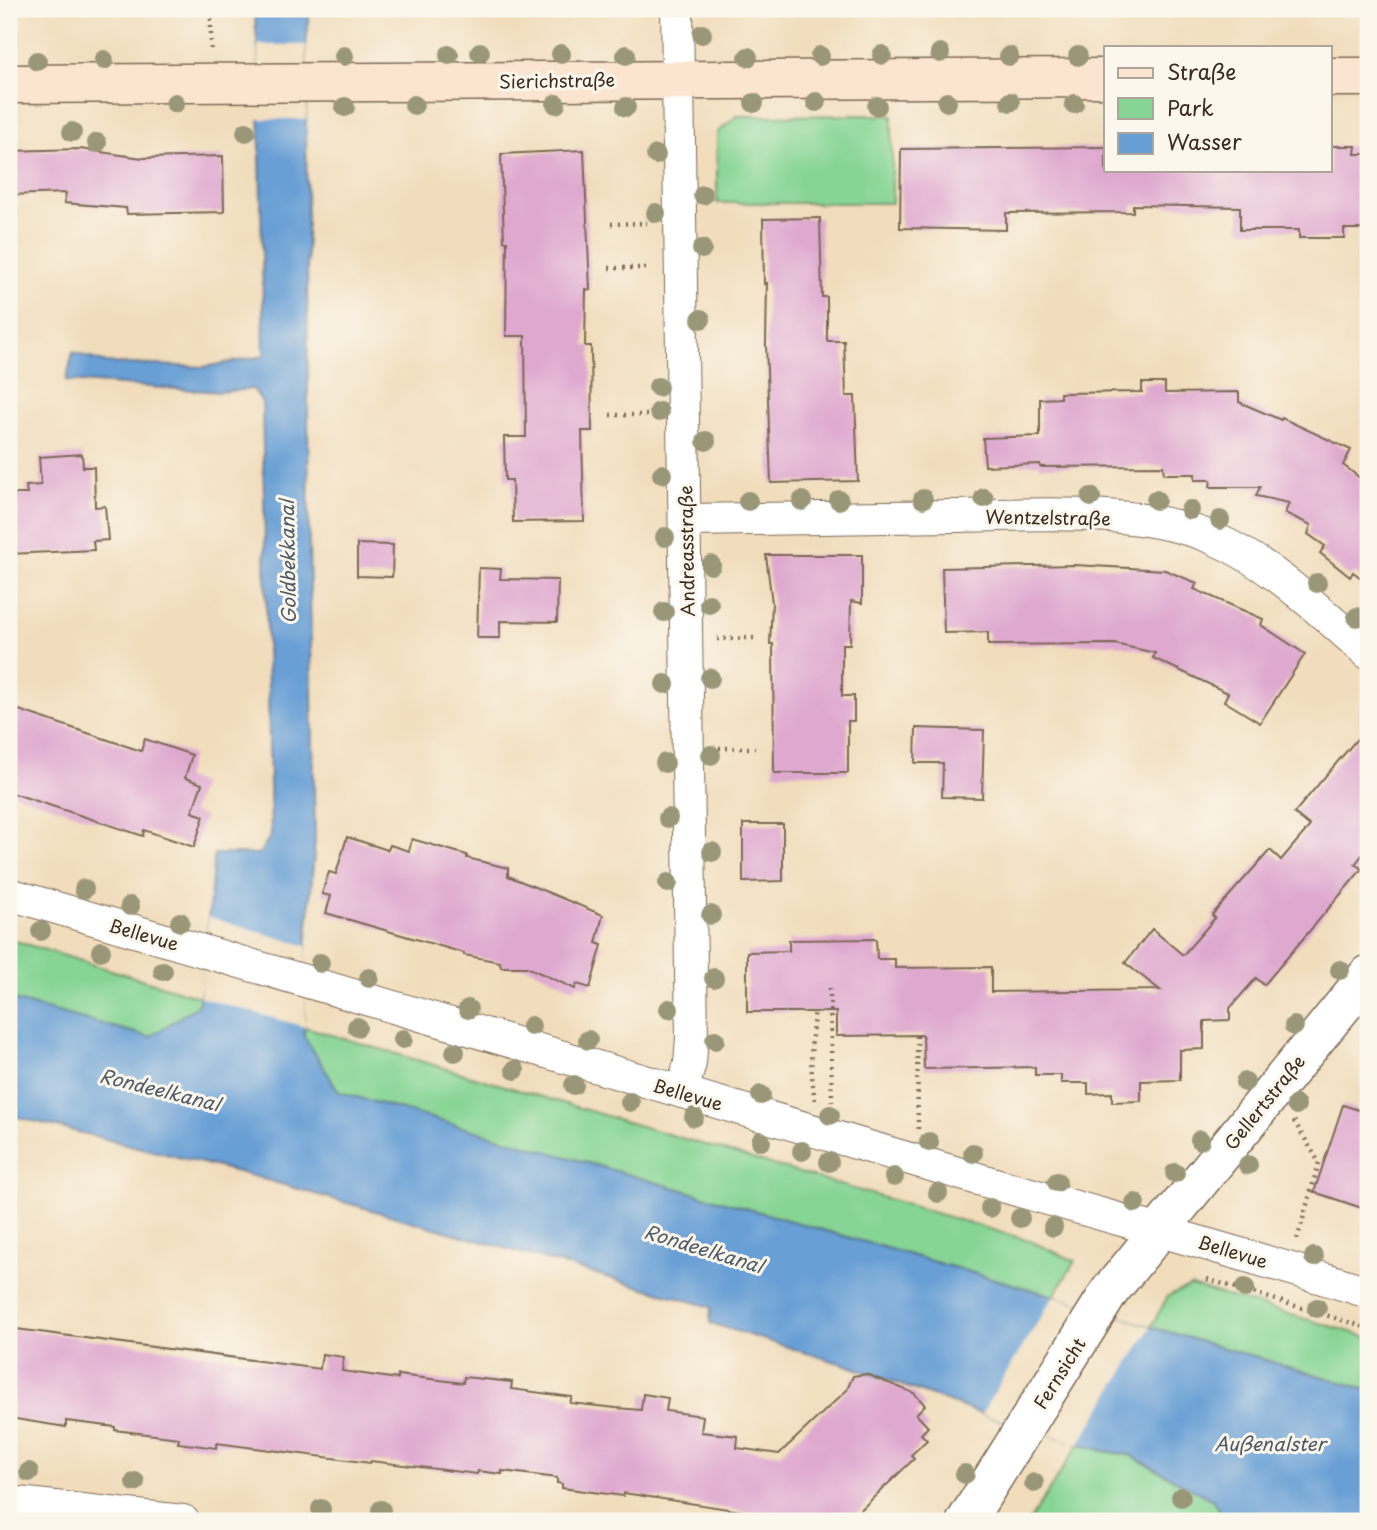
<svg xmlns="http://www.w3.org/2000/svg" width="1377" height="1530" viewBox="0 0 1377 1530" font-family="'Playpen Sans',sans-serif">
	<rect width="100%" height="100%" fill="#fbf7ec"/>
	<filter id="ink" filterUnits="userSpaceOnUse"><feTurbulence type="fractalNoise" baseFrequency=".0143" numOctaves="2"/><feDisplacementMap in="SourceGraphic" scale="14" xChannelSelector="R" yChannelSelector="G"/><feConvolveMatrix kernelMatrix="1 2 1 2 8 2 1 2 1" color-interpolation-filters="sRGB"/></filter>
	<filter id="wash" filterUnits="userSpaceOnUse"><feTurbulence type="fractalNoise" baseFrequency=".00686" numOctaves="4" result="noise"/><feDisplacementMap in="SourceGraphic" scale="28" xChannelSelector="R" yChannelSelector="G"/><feGaussianBlur stdDeviation="1.57" result="paint"/><feColorMatrix in="noise" values="0 0 0 0 0 0 0 0 0 0 0 0 0 0 0 0 0 1.4 0 .05"/><feComposite in="paint" operator="in"/></filter>
	<g filter="url(#wash)">
		<rect width="100%" height="100%" fill="#f1ddbc"/>
		<!-- green -->
		<g fill="#87d595" stroke="#61805a" stroke-width="2">
			<path d="M892,115V203H717V133L737,116Z"/>
			<path d="M9,939L200,997L198,1006L150,1037L9,999Z"/>
			<path d="M305,1027L1030,1241L1075,1261L1054,1296L339,1092L304,1036Z"/>
			<path d="M1191,1286L1368,1337V1390L1151,1327L1168,1296Z"/>
			<path d="M1079,1444L1104,1451L1130,1455L1213,1500L1225,1521H1029Z"/>
		</g>
		<!-- water -->
		<path fill="#679fd5" stroke="#51647a" stroke-width="2" d="M254,9H310L306,46V110L309,544L315,839L306,953L304,1036L339,1092L1054,1296L1151,1327L1368,1390V1521H1225L1213,1500L1130,1455L1104,1451L990,1417L846,1365L710,1323L711,1307L242,1173L9,1115V999L150,1037L198,1005L202,987L214,854H259L271,835L262,402L253,389L220,392L66,381L73,352L106,363L204,367L264,356L258,52Z"/>
		<!-- pier -->
		<g fill="#f1ddbc">
			<rect x="258" y="45" width="48" height="74"/>
			<path d="M208,917L307,946L305,1027L200,997Z"/>
			<path d="M1054,1296L1151,1327L1079,1444L981,1414Z"/>
		</g>
		<g id="blocks">
			<!-- building -->
			<g fill="#dfa9cf">
				<path d="M1330,146H1356L1355,154H1368V229H1344V238H1299V230H1240V207L1133,205V212L1006,213V230L900,228L901,149L1106,147V170H1330Z"/>
				<path d="M80,149L142,158L223,156L224,212L127,214L126,208L64,203L66,193L9,195V151Z"/>
				<path d="M584,150L590,290L586,289L585,346H591L592,431H582L584,521L513,522L512,480H505L504,437H526L525,336H506L507,241H504L501,154Z"/>
				<path d="M820,218L822,297H827V341H844L846,396H855L858,481L771,483L766,344L767,283L764,284L763,219Z"/>
				<path d="M1142,383H1165V393L1239,392V402L1281,420L1282,418L1351,450L1343,465L1368,484V583L1353,572L1350,577L1320,553L1325,546L1308,534L1311,525L1285,513L1289,503L1256,496L1260,487H1210L1211,480H1195V474H1164L1163,466L1040,467V464L985,466L983,438L1040,436V399L1060,398V393L1142,392Z"/>
				<path d="M82,454L83,467H94L95,507L105,506L108,540L93,541L94,550L9,554V500H14V494H27L26,486L41,485L39,457Z"/>
				<path d="M357,544L393,545L392,577L357,576Z"/>
				<path d="M766,555H862V603L851,601L850,644H842V696H854V721H848V773H774L773,644H770L772,603Z"/>
				<path d="M1074,565L1165,570L1197,583L1194,589L1263,619L1261,625L1305,654L1260,723L1224,701L1228,693L1153,658L1155,653L1115,644L988,645V632L944,633L942,568Z"/>
				<path d="M479,568L501,569L500,579L558,580L557,622L500,621V638H477Z"/>
				<path d="M13,708L141,751L145,739L192,755L185,778L202,784L192,812L204,816L194,847L144,830L143,836L9,792V721Z"/>
				<path d="M1368,726V848L1355,864L1362,869L1264,985L1256,978L1230,1008V1020L1204,1021V1049L1180,1050V1080L1141,1081V1101L1112,1102V1093L1088,1094V1083H1061V1075H1035V1067L924,1069L923,1035L836,1036V1012H747V952L789,951V940L876,939L877,959H895V968L991,967V992L1160,990L1125,963L1152,929L1183,955L1215,918L1212,915L1270,850L1281,860L1310,826L1294,813Z"/>
				<path d="M916,728L984,730L982,798L942,797L943,763H915Z"/>
				<path d="M743,824H783V881L743,882Z"/>
				<path d="M347,837L388,850L390,845L409,851L412,839L467,855V858L508,868V876L603,915L596,943L602,945L590,988L577,984L575,989L527,967H501L500,962L464,955V953L326,913L331,896L322,894L329,872L336,874Z"/>
				<path d="M1343,1105L1368,1113V1210L1314,1192Z"/>
				<path d="M9,1328L320,1369L322,1354L344,1357L342,1371L398,1379V1375L463,1383L464,1377L512,1382L511,1389L572,1397L570,1403L616,1408L641,1410L643,1394L668,1398L666,1411L703,1416L701,1432L738,1436L737,1448L779,1454L847,1390L853,1376L866,1374L914,1393L925,1405L916,1414L928,1427L921,1434L927,1440L911,1455L914,1459L849,1521H806L624,1493L623,1496L562,1488V1484L557,1483V1478L502,1471V1474L478,1471L477,1474L371,1461L370,1463L217,1443L216,1448L178,1443L179,1438L115,1430V1427L66,1421V1427L9,1418Z"/>
			</g>
		</g>
	</g>
	<g filter="url(#ink)">
		<use href="#blocks" fill-opacity="0" stroke="#7b6955" stroke-width="2"/>
		<g fill="none" stroke-linecap="round" stroke-linejoin="round">
			<defs>
				<g id="minor">
					<path d="M677,9L692,1038L690,1063L682,1092"/>
					<path d="M686,520C774,519 863,518 952,516C1034,515 1139,506 1215,539C1274,565 1320,612 1368,653"/>
					<path d="M9,894C334,990 659,1087 985,1181C1113,1218 1241,1253 1368,1292"/>
					<path d="M9,1502L183,1521"/>
				</g>
				<path id="tertiary" d="M966,1521L1110,1291L1368,975"/>
				<g id="secondary">
					<path d="M1330,77H1368"/>
					<path d="M9,84L1106,78"/>
				</g>
			</defs>
			<!-- minor casing -->
			<use href="#minor" stroke="#7b6955" stroke-width="34"/>
			<!-- tertiary casing -->
			<use href="#tertiary" stroke="#7b6955" stroke-width="41"/>
			<!-- secondary casing -->
			<use href="#secondary" stroke="#7b6955" stroke-width="41"/>
			<!-- path -->
			<g stroke="#7b6955" stroke-width="4.5" stroke-dasharray="2 5" stroke-linecap="butt">
				<path d="M211,49V9"/>
				<path d="M611,224L647,223"/>
				<path d="M609,268H648"/>
				<path d="M610,415H650"/>
				<path d="M717,639L757,638"/>
				<path d="M719,748H755"/>
				<path d="M830,988L832,1105"/>
				<path d="M917,1036L918,1130"/>
				<path d="M815,1100C810,1070 810,1041 815,1010"/>
				<path d="M1294,1121L1319,1162L1297,1240"/>
				<path d="M1207,1279L1368,1328"/>
			</g>
			<!-- minor -->
			<use href="#minor" stroke="#fff" stroke-width="32"/>
			<!-- tertiary -->
			<use href="#tertiary" stroke="#fff" stroke-width="38"/>
			<!-- secondary -->
			<use href="#secondary" stroke="#fce5d0" stroke-width="38"/>
		</g>
		<!-- trees -->
		<g fill="#9a9779">
			<circle cx="702" cy="34" r="10"/>
			<circle cx="480" cy="52" r="10"/>
			<circle cx="940" cy="53" r="10"/>
			<circle cx="561" cy="54" r="10"/>
			<circle cx="449" cy="55" r="10"/>
			<circle cx="626" cy="55" r="10"/>
			<circle cx="882" cy="55" r="10"/>
			<circle cx="344" cy="56" r="10"/>
			<circle cx="820" cy="56" r="10"/>
			<circle cx="1009" cy="56" r="10"/>
			<circle cx="1078" cy="56" r="10"/>
			<circle cx="748" cy="57" r="10"/>
			<circle cx="104" cy="60" r="10"/>
			<circle cx="37" cy="61" r="10"/>
			<circle cx="816" cy="102" r="10"/>
			<circle cx="947" cy="102" r="10"/>
			<circle cx="1010" cy="102" r="10"/>
			<circle cx="175" cy="103" r="10"/>
			<circle cx="754" cy="103" r="10"/>
			<circle cx="556" cy="104" r="10"/>
			<circle cx="1074" cy="104" r="10"/>
			<circle cx="414" cy="105" r="10"/>
			<circle cx="877" cy="106" r="10"/>
			<circle cx="345" cy="107" r="10"/>
			<circle cx="626" cy="107" r="10"/>
			<circle cx="72" cy="132" r="10"/>
			<circle cx="246" cy="132" r="10"/>
			<circle cx="97" cy="143" r="10"/>
			<circle cx="656" cy="155" r="10"/>
			<circle cx="703" cy="195" r="10"/>
			<circle cx="656" cy="213" r="10"/>
			<circle cx="702" cy="249" r="10"/>
			<circle cx="701" cy="319" r="10"/>
			<circle cx="658" cy="387" r="10"/>
			<circle cx="659" cy="412" r="10"/>
			<circle cx="706" cy="441" r="10"/>
			<circle cx="662" cy="474" r="10"/>
			<circle cx="1091" cy="497" r="10"/>
			<circle cx="984" cy="498" r="10"/>
			<circle cx="923" cy="499" r="10"/>
			<circle cx="839" cy="500" r="10"/>
			<circle cx="1156" cy="500" r="10"/>
			<circle cx="748" cy="501" r="10"/>
			<circle cx="802" cy="501" r="10"/>
			<circle cx="1190" cy="510" r="10"/>
			<circle cx="1220" cy="520" r="10"/>
			<circle cx="665" cy="537" r="10"/>
			<circle cx="711" cy="565" r="10"/>
			<circle cx="1317" cy="583" r="10"/>
			<circle cx="709" cy="604" r="10"/>
			<circle cx="664" cy="612" r="10"/>
			<circle cx="1357" cy="617" r="10"/>
			<circle cx="710" cy="678" r="10"/>
			<circle cx="665" cy="684" r="10"/>
			<circle cx="711" cy="755" r="10"/>
			<circle cx="665" cy="763" r="10"/>
			<circle cx="668" cy="818" r="10"/>
			<circle cx="712" cy="852" r="10"/>
			<circle cx="668" cy="883" r="10"/>
			<circle cx="84" cy="889" r="10"/>
			<circle cx="130" cy="906" r="10"/>
			<circle cx="711" cy="915" r="10"/>
			<circle cx="180" cy="922" r="10"/>
			<circle cx="41" cy="931" r="10"/>
			<circle cx="101" cy="951" r="10"/>
			<circle cx="320" cy="963" r="10"/>
			<circle cx="1340" cy="970" r="10"/>
			<circle cx="163" cy="971" r="10"/>
			<circle cx="369" cy="978" r="10"/>
			<circle cx="714" cy="978" r="10"/>
			<circle cx="468" cy="1009" r="10"/>
			<circle cx="669" cy="1009" r="10"/>
			<circle cx="531" cy="1026" r="10"/>
			<circle cx="1294" cy="1026" r="10"/>
			<circle cx="357" cy="1027" r="10"/>
			<circle cx="403" cy="1039" r="10"/>
			<circle cx="588" cy="1040" r="10"/>
			<circle cx="715" cy="1040" r="10"/>
			<circle cx="455" cy="1052" r="10"/>
			<circle cx="515" cy="1070" r="10"/>
			<circle cx="1245" cy="1082" r="10"/>
			<circle cx="574" cy="1085" r="10"/>
			<circle cx="761" cy="1095" r="10"/>
			<circle cx="630" cy="1102" r="10"/>
			<circle cx="1296" cy="1105" r="10"/>
			<circle cx="830" cy="1115" r="10"/>
			<circle cx="694" cy="1117" r="10"/>
			<circle cx="1200" cy="1140" r="10"/>
			<circle cx="761" cy="1141" r="10"/>
			<circle cx="929" cy="1142" r="10"/>
			<circle cx="802" cy="1151" r="10"/>
			<circle cx="973" cy="1153" r="10"/>
			<circle cx="829" cy="1162" r="10"/>
			<circle cx="1248" cy="1165" r="10"/>
			<circle cx="1175" cy="1173" r="10"/>
			<circle cx="894" cy="1177" r="10"/>
			<circle cx="1057" cy="1182" r="10"/>
			<circle cx="938" cy="1193" r="10"/>
			<circle cx="1135" cy="1203" r="10"/>
			<circle cx="990" cy="1208" r="10"/>
			<circle cx="1020" cy="1218" r="10"/>
			<circle cx="1053" cy="1227" r="10"/>
			<circle cx="1314" cy="1257" r="10"/>
			<circle cx="1245" cy="1288" r="10"/>
			<circle cx="1317" cy="1308" r="10"/>
			<circle cx="29" cy="1472" r="10"/>
			<circle cx="965" cy="1474" r="10"/>
			<circle cx="135" cy="1482" r="10"/>
			<circle cx="1034" cy="1483" r="10"/>
			<circle cx="1181" cy="1497" r="10"/>
			<circle cx="321" cy="1509" r="10"/>
			<circle cx="381" cy="1510" r="10"/>
		</g>
	</g>
	<g text-anchor="middle" dominant-baseline="central" stroke-width="6" stroke-linejoin="round" paint-order="stroke">
		<!-- street labels -->
		<g font-size="18" fill="#3b2a1e" stroke="#fbf7ec">
			<text transform="translate(557 80) rotate(-1)">Sierichstraße</text>
			<text transform="translate(1048 517) rotate(1)">Wentzelstraße</text>
			<text transform="translate(686 551) rotate(-91)">Andreasstraße</text>
			<text transform="translate(144 934) rotate(16)">Bellevue</text>
			<text transform="translate(688 1094) rotate(16)">Bellevue</text>
			<text transform="translate(1264 1102) rotate(-51)">Gellertstraße</text>
			<text transform="translate(1233 1251) rotate(17)">Bellevue</text>
			<text transform="translate(1059 1373) rotate(-58)">Fernsicht</text>
		</g>
		<!-- water labels -->
		<g font-size="19" font-style="italic" fill="#4d5967" stroke="#fbf7ec">
			<text transform="translate(287 562) rotate(-91)">Goldbekkanal</text>
			<text transform="translate(160 1089) rotate(14)">Rondeelkanal</text>
			<text transform="translate(704 1248) rotate(17)">Rondeelkanal</text>
			<text x="1270" y="1443">Außenalster</text>
		</g>
	</g>
	<!-- margin -->
	<rect width="1377" height="1530" fill="none" stroke="#fbf7ec" stroke-width="35"/>
	<!-- legend -->
	<rect x="1104" y="46" width="228" height="126" fill="#fbf7ec" stroke="#aea59a" stroke-width="2"/>
	<rect x="1118" y="68" width="35" height="10" fill="#fce5d0" stroke="#aea59a" stroke-width="2"/>
	<text x="1167" y="80" font-size="21" fill="#3b2a1e">Straße</text>
	<rect x="1118" y="98" width="35" height="21" fill="#87d595" stroke="#aea59a" stroke-width="2"/>
	<text x="1167" y="116" font-size="21" fill="#3b2a1e">Park</text>
	<rect x="1118" y="133" width="35" height="21" fill="#679fd5" stroke="#aea59a" stroke-width="2"/>
	<text x="1167" y="150" font-size="21" fill="#3b2a1e">Wasser</text>
</svg>
